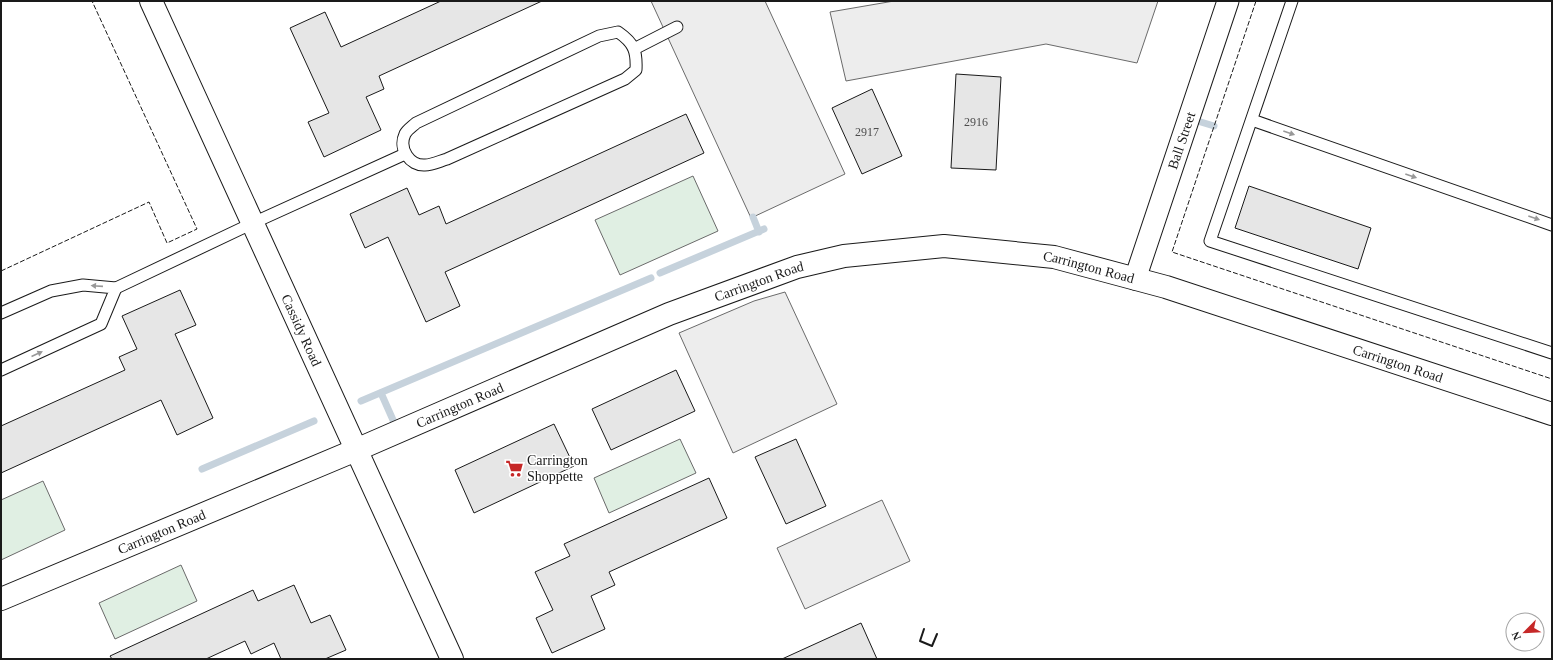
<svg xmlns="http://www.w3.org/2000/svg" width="1553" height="660" viewBox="0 0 1553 660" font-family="'Times New Roman',serif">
	<rect width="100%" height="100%" fill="#fff"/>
	<!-- green -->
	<g fill="#e0efe3" stroke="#6a6a6a">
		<path d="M693,176L718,231L620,275L595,220Z"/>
		<path d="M680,439L696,473L609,513L594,478Z"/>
		<path d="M43,481L65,530L1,560V500Z"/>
		<path d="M181,565L197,601L115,639L99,603Z"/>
	</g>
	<!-- parking -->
	<g fill="#ededed" stroke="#6a6a6a">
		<path d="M651,1H765L845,174L751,218Z"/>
		<path d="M894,1H1158L1137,63L1046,44L846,81L830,12Z"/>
		<path d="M785,292L837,404L733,453L679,333L754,301Z"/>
		<path d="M882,500L910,561L805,609L777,548Z"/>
	</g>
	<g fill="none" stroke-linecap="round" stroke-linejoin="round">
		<!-- stream -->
		<g stroke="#c6d2dc" stroke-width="7">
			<path d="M1191,119L1214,126"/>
			<path d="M753,217L759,232"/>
			<path d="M660,273L764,229"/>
			<path d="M381,393L397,429"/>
			<path d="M361,401L651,278"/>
			<path d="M202,469L314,421"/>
		</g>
	</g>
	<!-- building -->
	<g fill="#e6e6e6" stroke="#1a1a1a">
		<path d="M441,1H542L379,76L384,89L366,97L381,130L324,157L308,122L329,113L290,28L325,12L341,47Z"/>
		<path d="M956,74L1001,77L996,170L951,168Z"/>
		<path d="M872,89L902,156L862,174L832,108Z"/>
		<path d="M686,114L704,153L445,272L460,306L426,322L388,237L365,248L350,214L407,188L419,215L439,206L446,224Z"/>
		<path d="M1249,186L1371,228L1358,269L1235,228Z"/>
		<path d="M180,290L196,325L175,334L213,418L177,435L161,400L1,473V426L125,370L119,357L137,349L122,316Z"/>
		<path d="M676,370L695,411L611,450L592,409Z"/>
		<path d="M554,424L574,466L474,513L455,470Z"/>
		<path d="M796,439L826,506L786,524L755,457Z"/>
		<path d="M709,478L727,518L609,572L615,585L591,596L605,629L552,653L536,618L553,610L535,572L570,556L564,544Z"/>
		<path d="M294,585L311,623L330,615L346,650L325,659H281L274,643L251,654L245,641L206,659H112L110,656L253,590L258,601Z"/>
		<path d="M861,623L877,659H782Z"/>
	</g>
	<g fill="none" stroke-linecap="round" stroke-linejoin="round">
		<defs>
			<g id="lane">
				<path d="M1292,1L1210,241L1552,353"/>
				<path d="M618,32C634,43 637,51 636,70L625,79L447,159C440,161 432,165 425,165C410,166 398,149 405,134C407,130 413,126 416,123L599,36Z"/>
				<path d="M634,49L677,27"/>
				<path d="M1252,120L1552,225"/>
				<path d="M116,288L253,223L405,154"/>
				<path d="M1,313L51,291L83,285L116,288L101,324L1,370"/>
			</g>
			<g id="street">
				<path id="s1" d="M1135,279L1228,1"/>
			</g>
			<g id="secondary">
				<path id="s2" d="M151,1L452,659"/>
				<path id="s3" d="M1,599L356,450L669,314L797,267L844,256L944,246L1054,257L1166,287L1552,414"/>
			</g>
		</defs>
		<!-- lane casing -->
		<use href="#lane" stroke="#1a1a1a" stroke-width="13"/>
		<!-- street casing -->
		<use href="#street" stroke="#1a1a1a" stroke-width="23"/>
		<!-- secondary casing -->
		<use href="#secondary" stroke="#1a1a1a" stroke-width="24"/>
		<!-- lane -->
		<use href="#lane" stroke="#fff" stroke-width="11"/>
		<!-- street -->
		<use href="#street" stroke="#fff" stroke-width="21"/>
		<!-- secondary -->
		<use href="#secondary" stroke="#fff" stroke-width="22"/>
		<!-- fence -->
		<g stroke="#1a1a1a" stroke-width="1" stroke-dasharray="5 2" stroke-linecap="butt">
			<path d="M1256,1L1172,252L1552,379"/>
			<path d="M1,271L149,202L167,243L197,229L92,1"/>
		</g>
		<!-- wall -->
		<path stroke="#1a1a1a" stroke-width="2" d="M924,629L920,641L932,646L937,634"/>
	</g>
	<!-- one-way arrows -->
	<defs><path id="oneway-solid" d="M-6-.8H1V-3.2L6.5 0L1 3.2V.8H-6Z"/></defs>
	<g fill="#989898">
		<use href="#oneway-solid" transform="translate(1289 133) rotate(19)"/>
		<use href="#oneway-solid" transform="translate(1411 176) rotate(19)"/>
		<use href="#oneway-solid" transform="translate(1534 218) rotate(19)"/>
		<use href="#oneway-solid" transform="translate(97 286) rotate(-176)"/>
		<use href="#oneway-solid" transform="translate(37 354) rotate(-24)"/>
	</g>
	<!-- icons -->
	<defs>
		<symbol id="supermarket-bare" viewBox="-9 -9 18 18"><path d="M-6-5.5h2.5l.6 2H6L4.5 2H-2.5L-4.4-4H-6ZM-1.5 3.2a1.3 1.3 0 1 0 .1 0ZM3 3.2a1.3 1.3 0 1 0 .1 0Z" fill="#c62828" stroke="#fff" stroke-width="2.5" paint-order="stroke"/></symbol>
	</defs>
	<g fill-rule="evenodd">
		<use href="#supermarket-bare" x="502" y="456" width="25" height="25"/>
	</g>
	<g text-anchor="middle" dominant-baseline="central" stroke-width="3" stroke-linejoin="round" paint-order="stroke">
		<!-- number labels -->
		<g font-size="12" fill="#4d4d4d">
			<text x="976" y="122">2916</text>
			<text x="867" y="132">2917</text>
		</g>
		<!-- street labels -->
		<g font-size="14" fill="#1a1a1a" stroke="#fff">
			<text stroke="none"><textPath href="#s1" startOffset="146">Ball Street</textPath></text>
			<text stroke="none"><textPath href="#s3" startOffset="1158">Carrington Road</textPath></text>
			<text stroke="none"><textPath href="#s3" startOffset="822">Carrington Road</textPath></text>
			<text stroke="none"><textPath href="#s2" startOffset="362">Cassidy Road</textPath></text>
			<text stroke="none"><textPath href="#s3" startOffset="1482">Carrington Road</textPath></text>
			<text stroke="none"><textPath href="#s3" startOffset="498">Carrington Road</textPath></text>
			<text stroke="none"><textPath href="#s3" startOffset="174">Carrington Road</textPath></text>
		</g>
		<!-- poi labels -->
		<g font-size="14" fill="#1a1a1a" stroke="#fff" text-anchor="start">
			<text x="527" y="460">Carrington<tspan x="527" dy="16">Shoppette</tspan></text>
		</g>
	</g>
	<!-- border -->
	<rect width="1553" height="660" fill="none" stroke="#1a1a1a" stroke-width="4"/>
	<!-- north arrow -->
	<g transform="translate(1525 632) rotate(246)"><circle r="19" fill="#ffffff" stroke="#a3a3a3"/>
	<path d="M0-3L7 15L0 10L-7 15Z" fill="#c62828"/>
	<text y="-6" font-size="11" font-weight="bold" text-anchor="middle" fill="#1a1a1a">N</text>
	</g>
</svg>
